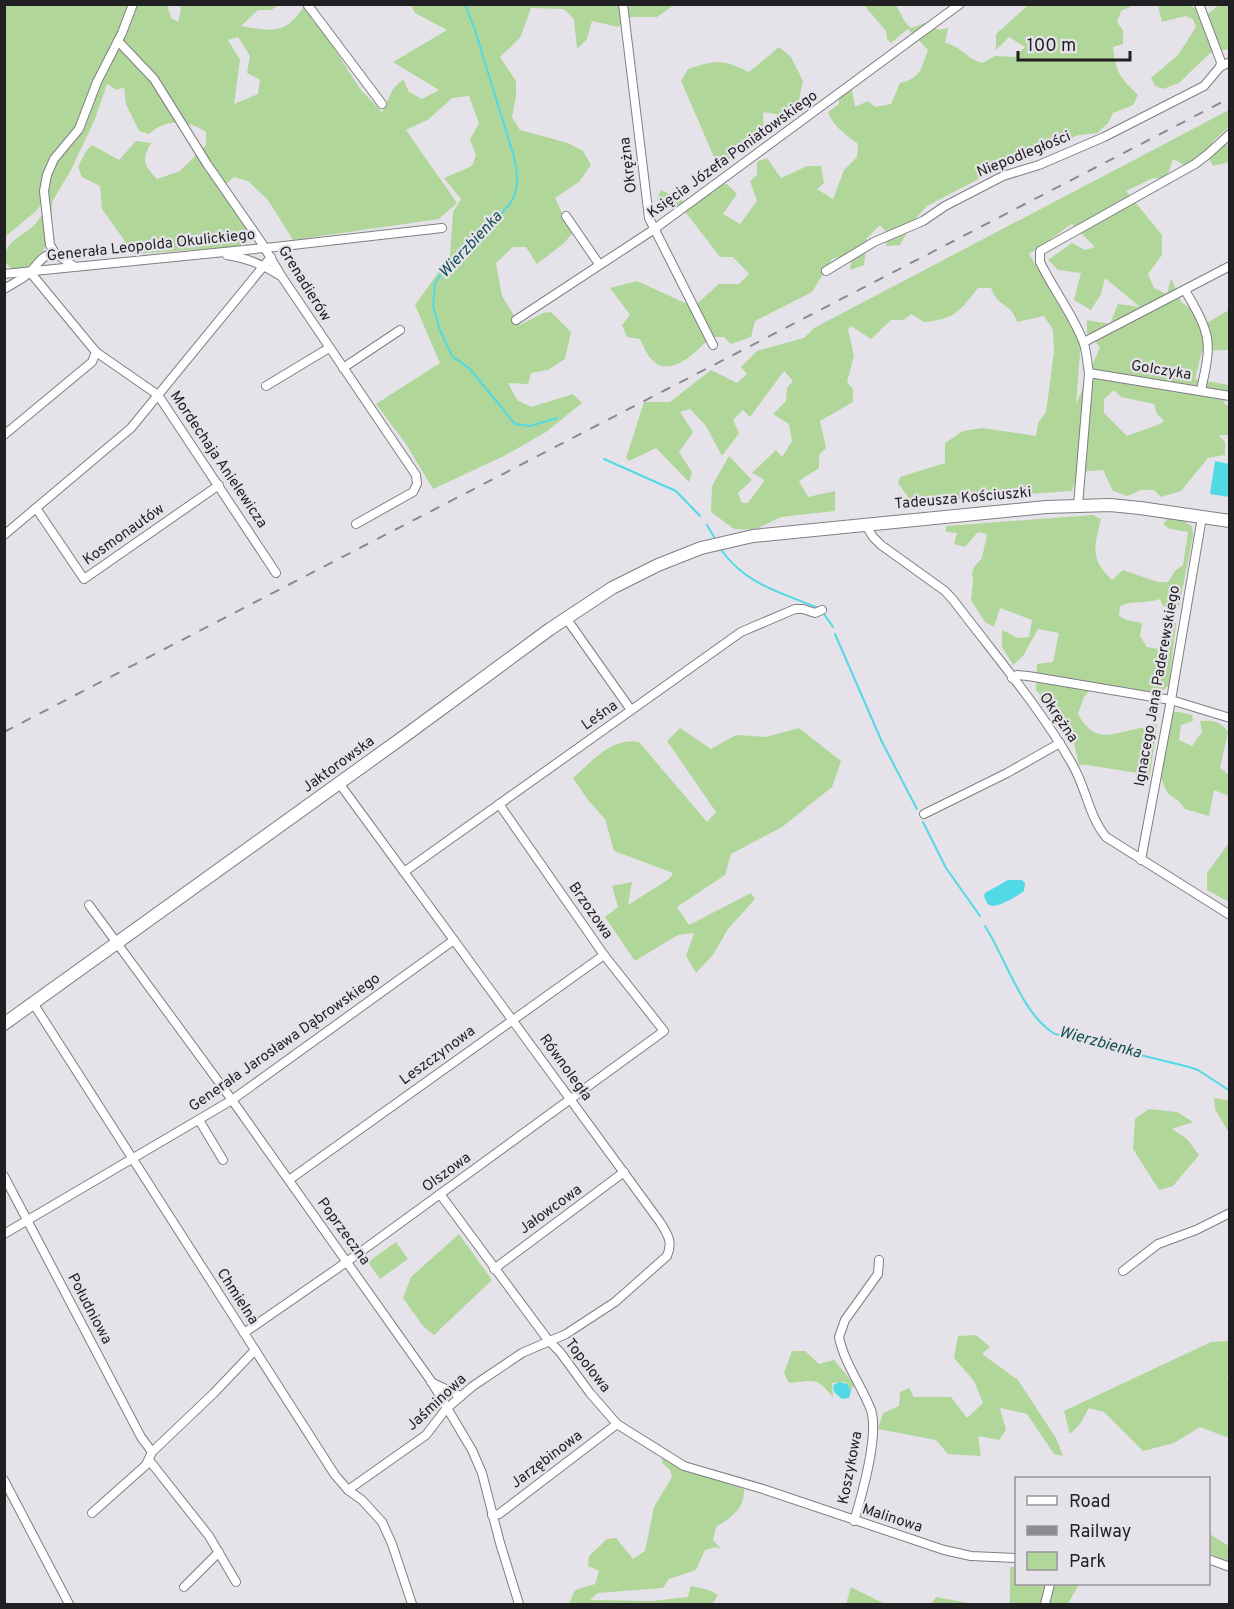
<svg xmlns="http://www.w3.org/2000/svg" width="1234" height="1609" viewBox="0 0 1234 1609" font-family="Overpass,sans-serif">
	<rect width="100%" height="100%" fill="#e5e3e9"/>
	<!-- green -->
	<g fill="#b0d799" fill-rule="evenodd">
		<path d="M5,5H167L171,18L178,22L181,10L179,5H279L271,10H258L241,26C274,32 286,34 305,5L313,21L325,34L360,89L382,112L393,89L403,79L409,92L422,99L439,90L393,62L447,30L415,13L411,5H674L657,17H630L618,27L592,21L587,39L577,49L574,19L564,9L531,8L520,38L500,57L516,81V96L512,117L520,130L568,143L583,151L591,165L579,182L555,198L572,234L563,244L537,264L526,247H513L496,263L502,296L520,325L543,313L551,312L571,332L565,359L548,370L531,373L528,384L508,383L517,400L531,407L573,394L582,403L546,432L504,456L433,489L406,444L376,404L440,363L415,305L450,256L453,212L461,199L444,178L472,166L476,155L470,140L479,123L469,96L452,98L429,119L406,130L457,203L439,219L293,240L268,200L248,181L234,177L225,185L251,232L246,246L134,254L102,209L100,186L82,177L78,167L86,151L92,145L119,160L136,141L151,143C141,161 144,165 157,179L180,171L206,145V132C188,120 166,118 149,134L139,131L126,104L124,87L117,90L107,84L95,119L71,170L52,202L51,229L44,250L25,269H12L5,262C4,241 20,238 33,226C39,220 44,212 49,206L46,199L35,212L5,237ZM238,37L250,56L247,73L260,80L258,94L234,104L240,60L228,40Z"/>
		<path d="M864,5H896L905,22L911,28L925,23L939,30L948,28L945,43C965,48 963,57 982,63L995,56L1015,57L1025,47L1009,37L996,50V34L1026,7V5H1134L1121,11L1117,22L1123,30V44L1113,47C1116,73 1119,76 1138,95L1133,105L1113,113L1108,123L1097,133L1079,135L1019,158L927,206L913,221L900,245L886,246L888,234L880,225L867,238L864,265L850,270L852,253L832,259L812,292L755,321L751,337L731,344L724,337H711C698,349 672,380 652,360C647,355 643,345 640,339L627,337L622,325L630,315L610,288L637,281L685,303H698L719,284H739L749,274L733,257H720L687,214L657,200L661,190L687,203L714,184H727L737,194L723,214L740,224L757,201L750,181L757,175V162L767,158L781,178L807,166H821L824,183L817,189L833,199L844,170L857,157L858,144C847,136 832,125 828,112L839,104V98L852,90L855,107L868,101L875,107L891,104L900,83C921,78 921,69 928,50L908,29L891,43L887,39L886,31Z"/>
		<path d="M1158,5H1187L1209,13L1219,5H1229V49L1210,53L1179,83L1163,89L1155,86L1151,78L1178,55L1196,27L1193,19L1186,16L1162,22Z"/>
		<path d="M779,47L791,57L803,81L798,104L782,115L763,112L764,132L731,159L714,157L681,81L688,69C715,60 723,59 749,72Z"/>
		<path d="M1229,110V127L1211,143L1229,145V162L1213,166L1206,153L1186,166L1173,159L1166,179L1153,178L1126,191L1162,235V255L1148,274L1154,288L1167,294L1171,278L1181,302L1200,315L1207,323L1229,310V350L1202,351L1195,379L1229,385L1224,404L1229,406V435H1219L1225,442V455L1208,458L1181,491L1161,497L1154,490H1141L1127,496L1113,491L1103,470L1078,472L1072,491L941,500L924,503L911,501L898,483L900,477L945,463V443L963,431L982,428L1036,436L1038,423L1046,412L1054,352L1053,330L1044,316L1017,322C1011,302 998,308 991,288H978C959,312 955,319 924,322L911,314L904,320H891L871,339L851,326L848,329L854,356L847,382L853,389V402L820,421L826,448L819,455V468L799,481L808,497L835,491V511L781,517L754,530L734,529L711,512L712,486L729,456L752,480L738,493L742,503H748L765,480L752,473L776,450L782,457L792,441L789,424L773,414L786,401L787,388L793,381L784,371L750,417L743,410L733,420L739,433L722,456L706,426L690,409L680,412L693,432L679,452L692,472L689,482L656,448L629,461L626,458L644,402H670L711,370L737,383L747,374L741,367L757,351L804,338L814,328ZM1072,224L1095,247L1085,250L1072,243L1048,260L1058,270L1081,273L1074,300L1091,310L1101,294L1105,278L1140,307L1118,304L1110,324L1087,320V333L1100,347L1076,404L1081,341L1067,313L1029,254ZM1114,390L1121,397L1154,404L1157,414L1164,421L1160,424L1127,436L1104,413V399Z"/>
		<path d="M1093,515L1101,519C1094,547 1090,559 1112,580L1123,570L1158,582H1168L1175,571L1183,565L1188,532L1170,529L1163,524L1168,518L1183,521L1192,526L1193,536L1179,606L1171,610L1163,606L1160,599C1147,604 1133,600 1120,606L1119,616L1126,620L1142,623L1140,636L1147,647L1158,649L1163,645L1167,620L1176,623L1169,685L1159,694L1096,684L1084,697L1078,714C1094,743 1108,735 1135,729C1143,727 1146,729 1153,724L1157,725L1150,775L1087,765H1079L1070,726L1054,720V710L1036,690L1037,664L1053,662L1059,633L1038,629L1023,656L1013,665L1002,647V630L1018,638L1029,637L1032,620L1000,608L994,627L985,622L971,600L973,582L972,573L974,567L982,558L987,534L978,532L965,547L954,544L957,533L946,532V526Z"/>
		<path d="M1169,712H1180L1192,715L1193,721L1181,725L1179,740L1192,746L1202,732L1200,721C1213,720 1220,721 1228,732L1220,768L1229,775V796L1214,790L1209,816L1185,809C1179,798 1171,799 1166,790C1153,765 1164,737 1169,712Z"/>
		<path d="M680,728L711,749L736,735L766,737L799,728L841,761L832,787L782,827L731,854L725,875L677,907L689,925L751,893L755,899L728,929L713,955L696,973L686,956L694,933L678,935L635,961L605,917L618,907L612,886L632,882L628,905L669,879L673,873L614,851L605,819L588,800L573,778C593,761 611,737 639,742L707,822L716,812L667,741Z"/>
		<path d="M1229,843V902L1207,890V873Z"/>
		<path d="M1214,1098L1228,1100L1229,1103V1133L1215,1109Z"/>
		<path d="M1149,1109L1177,1112L1193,1122L1172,1129L1187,1139L1199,1155L1173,1186L1159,1190L1133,1149L1135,1119Z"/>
		<path d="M459,1234L492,1280L434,1335L423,1326L403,1298L411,1277Z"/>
		<path d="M396,1242L408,1259L380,1279L368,1262Z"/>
		<path d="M976,1335L990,1347L982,1354L1018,1380L1056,1438L1063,1456L1054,1454L1027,1414L1000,1408L1006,1430L999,1440L978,1436L981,1456L948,1454L936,1440L878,1429L883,1413L899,1406L900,1392L909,1388L914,1397H951L967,1418L983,1403L974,1381L954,1358L958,1336Z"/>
		<path d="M1229,1341V1372L1227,1377L1230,1380L1229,1438L1200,1427L1174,1443L1143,1451L1104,1412L1089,1408L1080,1424L1070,1434L1064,1411L1211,1342Z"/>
		<path d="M792,1351H805L819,1364L834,1360L854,1384L851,1391L846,1382L832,1383L833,1397C815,1376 815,1381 789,1383L784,1373Z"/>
		<path d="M662,1458L677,1467L744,1489C745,1508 731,1518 716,1527L713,1540L721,1549L715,1547L705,1550L696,1570L669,1579L663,1588L598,1593L590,1600L651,1601L688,1597L691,1586L709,1590L718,1595L713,1603L569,1604L575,1590L595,1584L599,1571L588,1566L589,1556L607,1539L616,1538L633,1559L645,1551L654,1507L672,1477L670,1470L662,1463Z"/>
		<path d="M1208,1533L1229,1546V1562L1209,1553Z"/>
		<path d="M1010,1567H1016V1584H1079L1068,1604H1010Z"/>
		<path d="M851,1587L885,1604H846Z"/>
		<path d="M936,1597L974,1604H931Z"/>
	</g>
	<!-- water -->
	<g fill="#51dae5">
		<path d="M1215,461L1229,464V497L1210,494Z"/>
		<path d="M1008,880H1022L1025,883L1024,891C1017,896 998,909 989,905C987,904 985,898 984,896L985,893Z"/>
		<path d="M840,1382L847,1384L851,1391L849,1398L842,1399L834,1392L833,1385Z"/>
	</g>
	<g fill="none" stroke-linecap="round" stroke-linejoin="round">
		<!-- stream -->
		<g stroke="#51dae5" stroke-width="2">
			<path d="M465,4L475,30L514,157C518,175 520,190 509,205L473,245L444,270L435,283L433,306L439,328L452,356L470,369L515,424L530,426L557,418"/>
			<path d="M604,459L676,491L700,516"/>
			<path d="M707,525L714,537"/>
			<path d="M722,551C746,584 779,592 816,607"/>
			<path d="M824,614L833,627"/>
			<path d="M835,634L882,742L917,809"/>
			<path d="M923,822L946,868L980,916"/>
			<path d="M985,926C1005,957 1023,1016 1055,1034L1189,1067L1198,1070L1230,1091"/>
		</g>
		<defs>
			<g id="minor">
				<path d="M307,4L382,104"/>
				<path d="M623,4L649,218L713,345"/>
				<path d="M1199,4L1221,62L1220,67"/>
				<path d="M118,41L154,79L207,164L261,242L282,277L416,475L417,484L413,492L356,524"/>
				<path d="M566,216L599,264"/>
				<path d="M55,253L75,267"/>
				<path d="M227,255C247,258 262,264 279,275"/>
				<path d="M826,271L874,242L923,221L945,206L1003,176L1039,165L1104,137L1204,86L1220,67L1230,62"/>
				<path d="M4,274L275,247L442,228"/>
				<path d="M4,289C12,284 23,279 29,273C38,264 43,254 55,253L50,245L44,191L47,175L54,159L79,129L97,82L122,33L133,4"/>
				<path d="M1185,290C1193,305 1204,321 1207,338C1210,355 1204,374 1201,391"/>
				<path d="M516,320L653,230L960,4"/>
				<path d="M1084,342L1230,266"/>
				<path d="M96,352L158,395L276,573"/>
				<path d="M343,368L400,330"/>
				<path d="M1089,373L1230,396"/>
				<path d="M266,386L329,348"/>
				<path d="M4,435L92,362L96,352L30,272"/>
				<path d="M1078,505L1089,373C1087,363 1087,351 1083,341C1072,313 1053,289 1040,262V251L1195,164L1208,154L1230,134"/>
				<path d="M36,508L84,579L219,485"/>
				<path d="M865,524L873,537L881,545L945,591L954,601C994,654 1038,705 1071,762C1086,786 1088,815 1106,837L1230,915"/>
				<path d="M4,535L131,428L271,257"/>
				<path d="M566,618L631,710"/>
				<path d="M1012,678L1017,675L1028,676L1171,700L1230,718"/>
				<path d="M339,783L660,1222C668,1235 673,1242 667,1256L615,1302L566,1334L522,1353L473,1386L446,1409L426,1435L348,1490"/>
				<path d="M924,814L1007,773L1060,743"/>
				<path d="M1141,860L1171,700L1202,517"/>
				<path d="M404,872L741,632L795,609H803L815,613L822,610"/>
				<path d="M89,905L232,1100L431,1381L472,1450L482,1473L500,1543L519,1604"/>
				<path d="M33,1003L335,1475L348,1490L362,1500L382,1522L392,1544L412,1604"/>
				<path d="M199,1120L223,1160"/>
				<path d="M4,1176L141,1437L152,1452"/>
				<path d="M289,1180L604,955"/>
				<path d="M440,1194L548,1340L560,1352L590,1393L617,1424L684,1466L763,1489L944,1550L971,1556L1016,1558"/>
				<path d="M4,1234L232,1100L454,940"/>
				<path d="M494,1269L624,1172"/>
				<path d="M1123,1271L1158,1244L1196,1230L1230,1213"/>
				<path d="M244,1333L348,1261L664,1031L604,955L499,804"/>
				<path d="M431,1382L461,1396"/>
				<path d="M149,1460L209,1536L236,1582"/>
				<path d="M4,1480L69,1604"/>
				<path d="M92,1513L146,1465L152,1452L214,1393L255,1350"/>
				<path d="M492,1515L499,1514L617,1424"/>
				<path d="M854,1521C862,1495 879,1435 871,1410C862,1386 844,1363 839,1337L845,1320L878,1274L879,1260"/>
				<path d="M1208,1559L1230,1567"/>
				<path d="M184,1587L219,1552"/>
				<path d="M1045,1604L1050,1584"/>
			</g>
			<path id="secondary" d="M4,1024L406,735L550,629L612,588L658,565L701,548L753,536L1046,507L1110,505L1140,508L1230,521"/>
		</defs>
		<!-- minor casing -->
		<use href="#minor" stroke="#807d83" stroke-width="10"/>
		<!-- secondary casing -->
		<use href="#secondary" stroke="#807d83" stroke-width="14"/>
		<!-- minor -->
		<use href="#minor" stroke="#fff" stroke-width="8"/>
		<!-- secondary -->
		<use href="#secondary" stroke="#fff" stroke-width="12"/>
		<!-- rail -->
		<path stroke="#8c8a8f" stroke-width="2" stroke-dasharray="10 10" stroke-linecap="butt" d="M4,732L1230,98"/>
	</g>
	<g text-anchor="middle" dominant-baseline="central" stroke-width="4.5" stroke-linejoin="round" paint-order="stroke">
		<!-- street labels -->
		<g font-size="15" fill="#201f22" stroke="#e5e3e9">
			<text transform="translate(733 155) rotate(-36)">Księcia Józefa Poniatowskiego</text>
			<text transform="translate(1024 155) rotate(-22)">Niepodległości</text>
			<text transform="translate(629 165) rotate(-97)">Okrężna</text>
			<text transform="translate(151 246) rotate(-6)">Generała Leopolda Okulickiego</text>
			<text transform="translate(304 284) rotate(58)">Grenadierów</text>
			<text transform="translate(1161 371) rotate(9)">Golczyka</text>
			<text transform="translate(218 460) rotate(56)">Mordechaja Anielewicza</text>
			<text transform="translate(963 499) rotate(-5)">Tadeusza Kościuszki</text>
			<text transform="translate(124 535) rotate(-35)">Kosmonautów</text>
			<text transform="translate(1158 686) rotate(-80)">Ignacego Jana Paderewskiego</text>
			<text transform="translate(600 716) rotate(-35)">Leśna</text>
			<text transform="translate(1058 718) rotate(56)">Okrężna</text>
			<text transform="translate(339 765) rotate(-36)">Jaktorowska</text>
			<text transform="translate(590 911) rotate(55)">Brzozowa</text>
			<text transform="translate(285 1043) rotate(-35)">Generała Jarosława Dąbrowskiego</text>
			<text transform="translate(438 1056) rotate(-36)">Leszczynowa</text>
			<text transform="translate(565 1068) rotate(54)">Równoległa</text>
			<text transform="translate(447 1173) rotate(-36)">Olszowa</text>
			<text transform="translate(551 1210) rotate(-36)">Jałowcowa</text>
			<text transform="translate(343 1232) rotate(54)">Poprzeczna</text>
			<text transform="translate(237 1297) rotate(57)">Chmielna</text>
			<text transform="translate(89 1309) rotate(62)">Południowa</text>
			<text transform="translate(587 1366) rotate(52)">Topolowa</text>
			<text transform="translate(437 1403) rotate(-43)">Jaśminowa</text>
			<text transform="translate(547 1460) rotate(-37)">Jarzębinowa</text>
			<text transform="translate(851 1468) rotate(-79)">Koszykowa</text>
			<text transform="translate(892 1519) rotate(18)">Malinowa</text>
		</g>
		<!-- water labels -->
		<g font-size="16" font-style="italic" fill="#134e53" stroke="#e5e3e9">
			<text transform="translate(471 245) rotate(-47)">Wierzbienka</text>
			<text transform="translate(1100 1043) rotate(15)">Wierzbienka</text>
		</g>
	</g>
	<!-- border -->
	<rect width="1234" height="1609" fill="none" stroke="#201f22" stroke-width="12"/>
	<!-- legend -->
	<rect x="1015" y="1477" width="195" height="108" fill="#e5e3e9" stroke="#969599" stroke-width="1.5"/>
	<rect x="1027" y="1496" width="30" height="9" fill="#ffffff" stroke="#969599" stroke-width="1.5"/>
	<text x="1069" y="1507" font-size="18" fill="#201f22">Road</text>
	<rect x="1027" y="1526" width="30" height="9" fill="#8c8a8f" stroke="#969599" stroke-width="1.5"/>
	<text x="1069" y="1537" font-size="18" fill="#201f22">Railway</text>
	<rect x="1027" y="1552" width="30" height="18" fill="#b0d799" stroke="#969599" stroke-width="1.5"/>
	<text x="1069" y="1567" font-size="18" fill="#201f22">Park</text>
	<!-- scale -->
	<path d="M1018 51v9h112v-9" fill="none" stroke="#201f22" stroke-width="3"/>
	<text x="1027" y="51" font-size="18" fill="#201f22" stroke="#e5e3e9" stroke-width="4.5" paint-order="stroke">100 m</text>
</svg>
